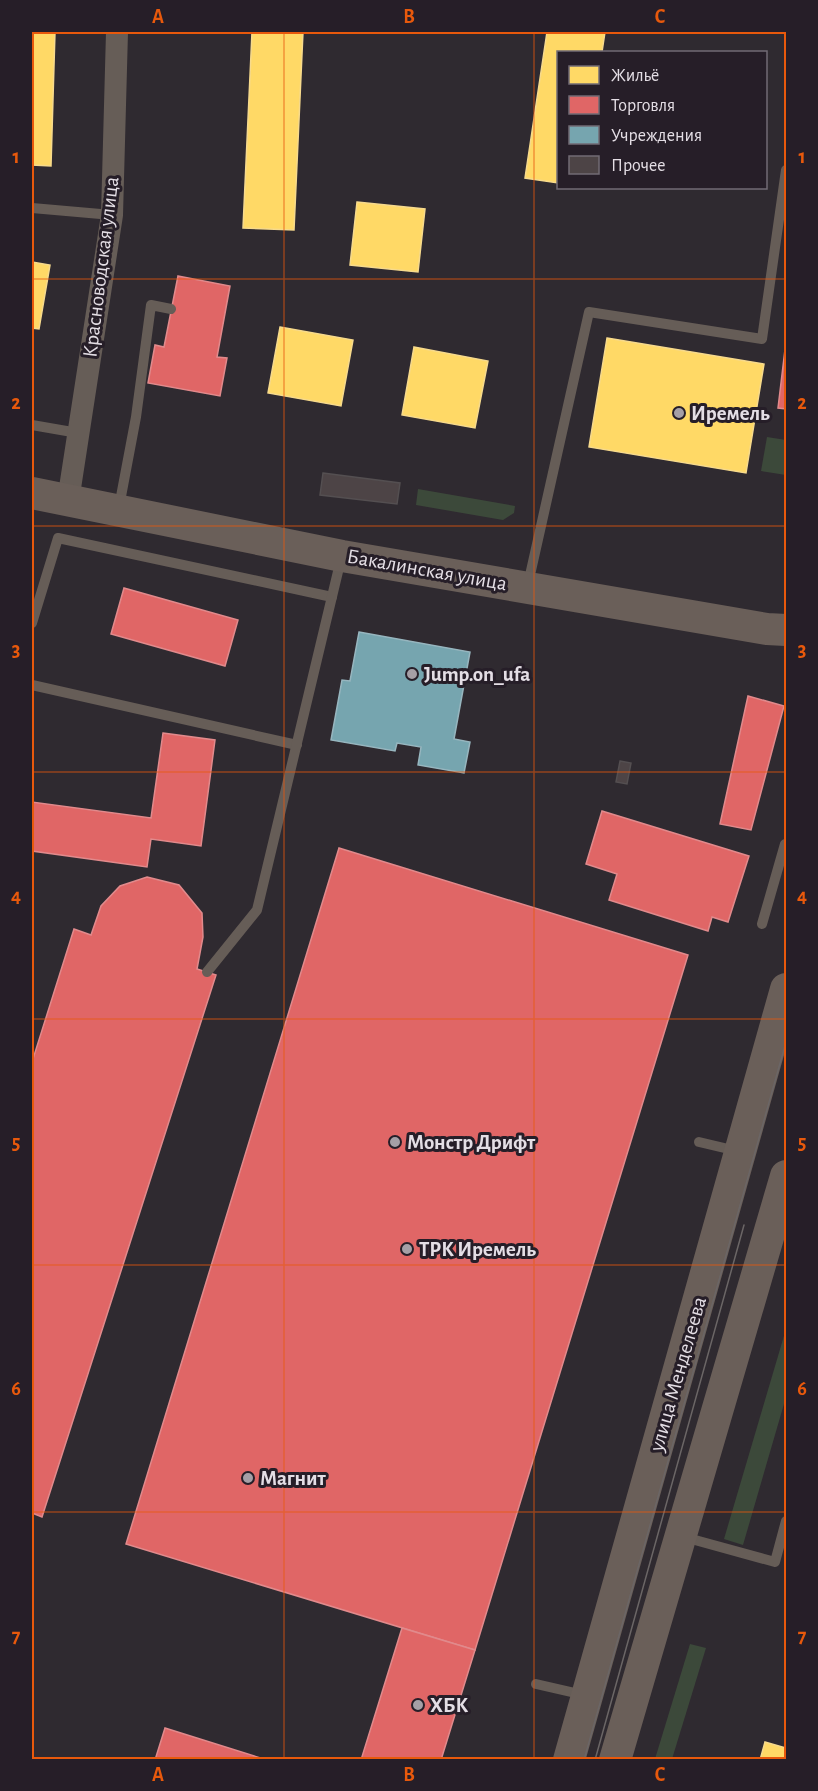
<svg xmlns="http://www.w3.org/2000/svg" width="818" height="1791" viewBox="0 0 818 1791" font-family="'Alegreya Sans',sans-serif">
	<rect width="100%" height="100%" fill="#2f2a30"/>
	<!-- green -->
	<g fill="#3c493a">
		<path d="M767,437L786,440V475L761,471Z"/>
		<path d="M418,489L515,506L514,513L503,520L416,505Z"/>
		<path d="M786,1329V1397L743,1545L724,1539Z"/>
		<path d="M690,1644L706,1648L672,1759H655Z"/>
	</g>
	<!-- homes -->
	<g fill="#ffd966" stroke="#f7da8c" stroke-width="1.5">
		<path d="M32,32H55L51,166L32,165Z"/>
		<path d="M252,32H303L294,230L243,228Z"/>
		<path d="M547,32H605L602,52H558V183L525,178Z"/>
		<path d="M357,202L425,209L418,272L350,265Z"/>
		<path d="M32,262L50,265L39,329L32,328Z"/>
		<path d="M280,327L353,340L341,406L268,393Z"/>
		<path d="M607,338L764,364L746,473L589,447Z"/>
		<path d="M414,347L488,361L475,428L402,415Z"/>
		<path d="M765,1742L786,1748V1760H760Z"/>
	</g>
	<!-- shops -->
	<g fill="#e06666" stroke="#e18a8c" stroke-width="1.5">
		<path d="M178,276L230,286L217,357L227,358L220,396L148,383L155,345L164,347Z"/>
		<path d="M786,341V409L778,408Z"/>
		<path d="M124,588L238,620L225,666L111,634Z"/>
		<path d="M748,696L784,706L751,830L720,824Z"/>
		<path d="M163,733L215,740L201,846L151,839L147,867L32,851V802L151,818Z"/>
		<path d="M602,811L749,856L728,922L712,917L708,931L609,900L617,874L586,864Z"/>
		<path d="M339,848L688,955L475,1650L126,1544Z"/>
		<path d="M147,877L179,885L202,913L203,937L197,969L216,975L42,1517L32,1513V1062L74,929L91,935L101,906L120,886Z"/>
		<path d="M402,1628L475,1650L441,1760H361Z"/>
		<path d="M165,1728L267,1760H155Z"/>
	</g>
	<!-- public -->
	<path fill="#76a5af" stroke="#97b6bf" stroke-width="1.5" d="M359,632L470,652L454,739L470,742L464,773L418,765L421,747L397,743L395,751L331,740L342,680L350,681Z"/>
	<!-- building -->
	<g fill="#4d4446" stroke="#544f51" stroke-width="1.5">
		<path d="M323,473L400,483L397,504L320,495Z"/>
		<path d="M620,761L631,763L627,784L616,782Z"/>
	</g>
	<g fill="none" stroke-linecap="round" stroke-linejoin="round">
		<!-- lane -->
		<g stroke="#665d57" stroke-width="10">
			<path d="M32,208L112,215"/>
			<path d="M32,425L78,433"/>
			<path d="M119,507L136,417L151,305L171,309"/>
			<path d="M528,584L589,312L762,339L786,170"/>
			<path d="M32,623L58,538L332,597"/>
			<path d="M32,685L297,745"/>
			<path d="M762,924L785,844"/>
			<path d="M207,972L257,910L341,559"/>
			<path d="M699,1142L737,1151"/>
			<path d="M684,1537L775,1562L786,1521"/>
			<path d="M536,1684L584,1695"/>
		</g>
		<!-- street -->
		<path stroke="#665d57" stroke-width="22" d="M68,501L112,215L117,32"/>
		<!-- secondary -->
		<g stroke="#6a5f59" stroke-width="32">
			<path d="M32,493L342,556L767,629L786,630"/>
			<path d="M569,1760L786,989"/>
			<path d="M615,1760L786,1176"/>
		</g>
		<!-- tram -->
		<g stroke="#6b6666" stroke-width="1.5">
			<path d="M584,1760L786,1042"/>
			<path d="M595,1760L744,1225"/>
		</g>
	</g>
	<!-- grid -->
	<path fill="none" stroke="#e8590c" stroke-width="1.5" stroke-opacity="0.55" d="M284,32V1760M534,32V1760M32,279H786M32,526H786M32,772H786M32,1019H786M32,1265H786M32,1512H786"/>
	<!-- markers -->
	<g fill="#a59fa6" stroke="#261e28" stroke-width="2">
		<circle cx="679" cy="413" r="6"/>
		<circle cx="412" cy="674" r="6"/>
		<circle cx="395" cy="1142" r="6"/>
		<circle cx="407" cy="1249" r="6"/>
		<circle cx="248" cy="1478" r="6"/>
		<circle cx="418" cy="1705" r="6"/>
	</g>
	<g text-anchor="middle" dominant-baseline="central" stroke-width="6" stroke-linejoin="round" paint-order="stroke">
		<!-- street labels -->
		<g font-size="21" fill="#e4dee5" stroke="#261e28">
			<text transform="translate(101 267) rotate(-83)">Красноводская улица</text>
			<text transform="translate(427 570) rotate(10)">Бакалинская улица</text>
			<text transform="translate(678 1374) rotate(-74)">улица Менделеева</text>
		</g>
		<!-- poi labels -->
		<g font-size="21" font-weight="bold" fill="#e4dee5" stroke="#261e28" text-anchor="start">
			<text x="691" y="413">Иремель</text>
			<text x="424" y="674">Jump.on_ufa</text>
			<text x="407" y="1142">Монстр Дрифт</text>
			<text x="419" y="1249">ТРК Иремель</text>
			<text x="260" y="1478">Магнит</text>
			<text x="430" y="1705">ХБК</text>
		</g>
	</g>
	<!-- border -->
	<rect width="818" height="1791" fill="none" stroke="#261e28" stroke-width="66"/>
	<!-- legend -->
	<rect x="557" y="51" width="210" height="138" fill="#261e28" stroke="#726b74" stroke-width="1.5"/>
	<rect x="569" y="66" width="30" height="18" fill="#ffd966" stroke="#726b74" stroke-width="1.5"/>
	<text x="611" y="81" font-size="18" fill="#e4dee5">Жильё</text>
	<rect x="569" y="96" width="30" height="18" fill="#e06666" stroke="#726b74" stroke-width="1.5"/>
	<text x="611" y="111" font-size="18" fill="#e4dee5">Торговля</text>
	<rect x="569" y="126" width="30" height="18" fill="#76a5af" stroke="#726b74" stroke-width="1.5"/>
	<text x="611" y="141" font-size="18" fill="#e4dee5">Учреждения</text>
	<rect x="569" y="156" width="30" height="18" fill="#4d4446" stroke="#726b74" stroke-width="1.5"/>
	<text x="611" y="171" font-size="18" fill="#e4dee5">Прочее</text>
	<rect x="33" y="33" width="752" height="1725" fill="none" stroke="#e8590c" stroke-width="2"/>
	<g font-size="20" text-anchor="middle" font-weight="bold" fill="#e8590c">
		<text x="158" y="23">A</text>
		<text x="409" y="23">B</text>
		<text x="660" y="23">C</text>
		<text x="16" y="163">1</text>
		<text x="802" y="163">1</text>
		<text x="16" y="409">2</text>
		<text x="802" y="409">2</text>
		<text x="16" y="656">3</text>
		<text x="802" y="656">3</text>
		<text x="16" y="902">4</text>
		<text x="802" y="902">4</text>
		<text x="16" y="1149">5</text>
		<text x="802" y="1149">5</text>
		<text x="16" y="1395">6</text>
		<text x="802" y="1395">6</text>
		<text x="16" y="1642">7</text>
		<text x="802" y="1642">7</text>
		<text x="158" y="1781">A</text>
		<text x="409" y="1781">B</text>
		<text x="660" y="1781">C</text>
	</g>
</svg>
